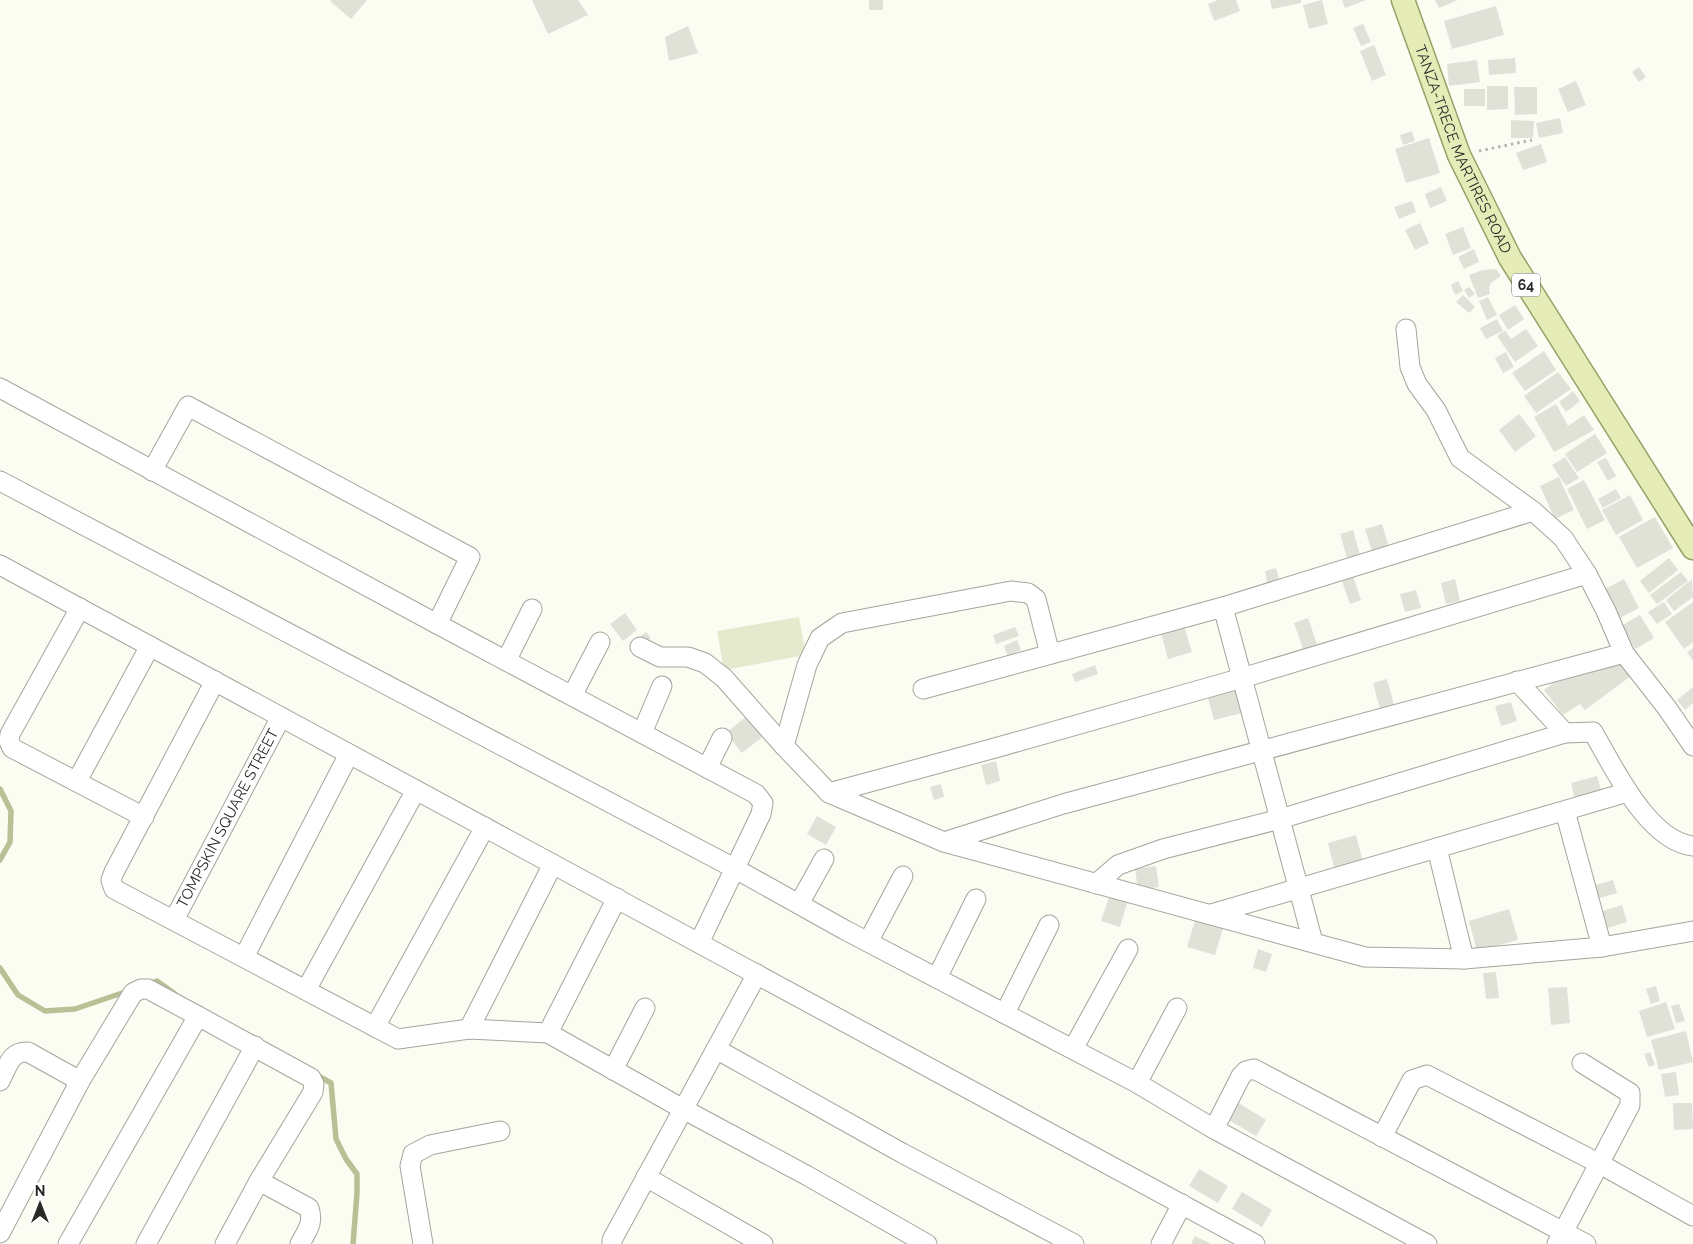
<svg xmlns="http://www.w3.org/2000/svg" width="1693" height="1244" viewBox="0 0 1693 1244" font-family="Raleway,sans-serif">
	<rect width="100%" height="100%" fill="#fbfdf3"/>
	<!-- green -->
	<path fill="#e5eacf" d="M799,617L806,655L724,670L717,631Z"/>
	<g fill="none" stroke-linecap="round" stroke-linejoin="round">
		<!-- stream -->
		<g stroke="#b9c095" stroke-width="5.5">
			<path d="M0,789L11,811L10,842L0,860"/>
			<path d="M0,968L18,995L45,1011L75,1009L128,991"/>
			<path d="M149,984L157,981L175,994"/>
			<path d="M315,1074L331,1083L336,1139L346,1159L357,1174V1193L353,1244"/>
		</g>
	</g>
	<!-- building -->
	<g fill="#e0e2d8">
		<path d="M332,0H367L351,19L330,1Z"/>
		<path d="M532,0H578L588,15L548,34Z"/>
		<rect x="869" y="0" width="14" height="10"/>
		<path d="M1218,0H1236L1240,11L1214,21L1208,4Z"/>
		<path d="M1270,0H1301V3L1272,9Z"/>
		<path d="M1322,0L1328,24L1309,29L1303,5Z"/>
		<path d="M1342,0H1366L1345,8Z"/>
		<path d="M1435,0H1458L1439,8Z"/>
		<path d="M1496,6L1504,35L1452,49L1444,21Z"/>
		<path d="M1363,24L1371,42L1361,46L1353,28Z"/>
		<path d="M688,26L698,53L669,61L665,37Z"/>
		<path d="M1374,45L1386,75L1372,81L1360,51Z"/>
		<path d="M1515,58L1516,73L1489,75L1488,60Z"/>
		<path d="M1477,60L1480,82L1449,86L1447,64Z"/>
		<path d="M1639,67L1646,77L1639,82L1632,72Z"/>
		<path d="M1576,81L1586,105L1568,112L1558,89Z"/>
		<path d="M1487,86H1508V109L1487,110Z"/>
		<path d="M1514,87H1537V114L1515,115Z"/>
		<rect x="1464" y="89" width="21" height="17"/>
		<path d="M1560,118L1563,133L1539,138L1536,123Z"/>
		<path d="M1511,120L1534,121L1533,138H1511Z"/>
		<path d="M1412,131L1415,141L1403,145L1400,135Z"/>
		<path d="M1429,138L1440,173L1406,183L1395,149Z"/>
		<path d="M1541,144L1547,162L1523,170L1516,153Z"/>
		<path d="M1441,187L1447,201L1430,208L1425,194Z"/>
		<path d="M1412,201L1416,212L1399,219L1394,207Z"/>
		<path d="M1420,223L1429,243L1415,250L1405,230Z"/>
		<path d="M1463,227L1471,248L1453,255L1445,234Z"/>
		<path d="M1474,249L1479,262L1464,269L1458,257Z"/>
		<path d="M1496,269L1501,276L1491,283L1489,288L1490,294L1478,298L1469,275L1483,270Z"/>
		<path d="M1458,281L1463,291L1455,295L1451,285Z"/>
		<path d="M1469,287L1475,294L1469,298L1464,290Z"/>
		<path d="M1463,295L1475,307L1469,313L1456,302Z"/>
		<path d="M1488,297L1497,315L1487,320L1479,301Z"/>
		<path d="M1515,305L1524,319L1508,330L1499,315Z"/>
		<path d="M1497,319L1503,331L1486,339L1480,328Z"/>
		<path d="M1526,329L1538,346L1515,362L1497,336L1505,330L1511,339Z"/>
		<path d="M1544,351L1556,370L1525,391L1512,373Z"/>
		<path d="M1506,352L1514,367L1503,373L1495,358Z"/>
		<path d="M1558,372L1571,389L1536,413L1524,396Z"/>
		<path d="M1573,391L1580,401L1566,412L1559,402Z"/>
		<path d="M1556,404L1568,426L1584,415L1594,430L1554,452L1534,417Z"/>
		<path d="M1519,414L1536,436L1515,452L1499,430Z"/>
		<path d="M1595,434L1607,453L1577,472L1565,454Z"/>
		<path d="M1565,457L1579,478L1566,486L1552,465Z"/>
		<path d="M1606,458L1616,476L1608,481L1597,462Z"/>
		<path d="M1559,477L1574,510L1555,519L1540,486Z"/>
		<path d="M1584,480L1605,520L1587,529L1567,489Z"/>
		<path d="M1616,489L1621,498L1603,508L1598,499Z"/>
		<path d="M1630,495L1643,520L1616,535L1602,510Z"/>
		<path d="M1655,517L1673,548L1637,568L1619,537Z"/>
		<path d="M1382,524L1391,554L1374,558L1365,529Z"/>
		<path d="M1353,530L1361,558L1348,561L1340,534Z"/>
		<path d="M1669,558L1678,570L1649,593L1640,581Z"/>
		<path d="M1276,568L1280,582L1268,585L1265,571Z"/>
		<path d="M1681,572L1688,581L1657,604L1650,595Z"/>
		<path d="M1353,576L1361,600L1350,604L1342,581Z"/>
		<path d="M1455,579L1460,601L1446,604L1441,583Z"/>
		<path d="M1624,579L1639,608L1618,619L1603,590Z"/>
		<path d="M1692,579L1693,597L1674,611L1666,600Z"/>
		<path d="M1416,590L1421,608L1405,612L1400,594Z"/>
		<path d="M1664,602L1672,614L1657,624L1648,612Z"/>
		<path d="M1693,602V642L1684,649L1665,622Z"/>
		<path d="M625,613L637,630L623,641L610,624Z"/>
		<path d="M1640,615L1654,638L1635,649L1621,626Z"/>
		<path d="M1308,618L1317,644L1303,649L1294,623Z"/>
		<path d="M1184,626L1192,652L1168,659L1161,633Z"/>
		<path d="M1015,627L1019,636L996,644L993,635Z"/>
		<path d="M646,632L651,638L643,644L638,638Z"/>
		<path d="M1017,640L1021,650L1008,656L1004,646Z"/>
		<path d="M1693,648V661L1687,652Z"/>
		<path d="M1621,661L1631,676L1585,710L1580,704L1563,715L1544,690L1559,679L1561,681L1571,674Z"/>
		<path d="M1095,665L1098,674L1075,682L1072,674Z"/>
		<path d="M1387,679L1394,705L1380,709L1373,683Z"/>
		<path d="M1236,687L1242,713L1214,720L1207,694Z"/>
		<path d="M1693,687V703L1685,710L1677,700Z"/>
		<path d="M1511,702L1517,721L1501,726L1495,706Z"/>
		<path d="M748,715L765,735L742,753L726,733Z"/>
		<path d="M996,761L1000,781L986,785L981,765Z"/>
		<path d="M1597,776L1602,793L1575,800L1571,783Z"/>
		<path d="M941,784L944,797L934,800L930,787Z"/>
		<path d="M817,816L836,827L826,845L807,834Z"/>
		<path d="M1356,835L1363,862L1335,870L1328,843Z"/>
		<path d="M1156,866L1159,887L1138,890L1135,869Z"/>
		<path d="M1613,880L1617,893L1596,899L1592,886Z"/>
		<path d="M1110,894L1128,900L1120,927L1101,921Z"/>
		<path d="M1622,905L1627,922L1601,930L1596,913Z"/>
		<path d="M1509,909L1518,940L1477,951L1469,921Z"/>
		<path d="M1196,917L1224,925L1215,955L1187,947Z"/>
		<path d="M1258,949L1272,954L1266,972L1253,968Z"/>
		<path d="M1496,972L1499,998L1486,999L1483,973Z"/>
		<path d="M1656,986L1660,1001L1651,1004L1646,989Z"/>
		<path d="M1567,987L1570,1023L1551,1025L1548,988Z"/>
		<path d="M1666,1002L1675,1029L1647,1037L1639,1011Z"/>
		<path d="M1679,1004L1685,1021L1676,1023L1671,1006Z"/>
		<path d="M1686,1031L1693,1062L1659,1070L1651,1040Z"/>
		<path d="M1650,1052L1655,1065L1649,1067L1644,1054Z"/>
		<path d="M1676,1072L1679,1095L1665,1097L1661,1074Z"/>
		<path d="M1237,1102L1266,1120L1256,1136L1227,1119Z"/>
		<path d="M1673,1103H1692L1693,1129L1674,1130Z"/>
		<path d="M1199,1169L1228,1186L1218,1203L1189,1186Z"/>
		<path d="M1242,1192L1272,1210L1262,1227L1232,1209Z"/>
		<path d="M1195,1236L1211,1244H1191Z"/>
	</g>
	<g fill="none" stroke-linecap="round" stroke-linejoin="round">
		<defs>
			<g id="minor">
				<path d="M1406,329L1410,367L1417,384L1436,410L1460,458L1533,511L1563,538L1587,574L1606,611L1624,653L1667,708L1693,746"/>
				<path d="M0,388L437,624L756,794L763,803L761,814L699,943"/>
				<path d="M152,471L188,406L470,557L437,624"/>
				<path d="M0,481L734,868L845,930L1137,1083L1214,1129L1427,1244"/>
				<path d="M0,565L1255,1244"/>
				<path d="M1223,607L1313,942"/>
				<path d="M80,608L10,734L9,741L12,748L144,817"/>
				<path d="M640,647L660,657H688L705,663L724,678L784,746"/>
				<path d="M1050,654L1036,599L1028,593L1011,591L842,623L820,638L807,665L784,746L829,793L944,842L1365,957L1464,959L1602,947L1693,931"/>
				<path d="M506,661L532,609"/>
				<path d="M215,681L114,872L111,880L114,889L398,1039L469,1029L548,1033L683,1109L806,1175L927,1244"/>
				<path d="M1517,681L1565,733L1593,732C1614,768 1648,841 1693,846"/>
				<path d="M923,689L1223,607L1533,511"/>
				<path d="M572,696L600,642"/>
				<path d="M642,733L662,686"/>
				<path d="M707,768L722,738"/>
				<path d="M77,781L150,646"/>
				<path d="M829,793L995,748L1242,678L1587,574"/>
				<path d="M1565,811L1602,947"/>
				<path d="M944,842L1063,804L1624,653"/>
				<path d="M1437,848L1464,959"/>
				<path d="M1096,884L1118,865L1163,849L1280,819L1565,733"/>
				<path d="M799,904L824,859"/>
				<path d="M1211,914L1628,792"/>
				<path id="s1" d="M174,920L281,717"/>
				<path d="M868,942L903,876"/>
				<path d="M244,957L349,754"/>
				<path d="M937,978L976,899"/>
				<path d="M306,990L416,790"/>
				<path d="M1005,1013L1049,925"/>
				<path d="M375,1027L485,827"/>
				<path d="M469,1029L553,864"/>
				<path d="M548,1033L617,898"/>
				<path d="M716,1049L902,1153L1074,1244"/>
				<path d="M1073,1049L1128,949"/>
				<path d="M613,1070L645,1008"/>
				<path d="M0,1081C8,1066 10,1051 28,1052L80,1081"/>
				<path d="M1137,1083L1177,1008"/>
				<path d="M1214,1129L1241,1076L1246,1071L1254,1069L1586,1244"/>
				<path d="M1382,1137L1412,1080L1427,1075L1600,1164L1693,1216"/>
				<path d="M646,1177L763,1244"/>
				<path d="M0,1233L80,1081L133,993L141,989H148L198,1016"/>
				<path d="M68,1244L198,1016L311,1078L314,1084L313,1092L259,1181"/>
				<path d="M146,1244L255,1046"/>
				<path d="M225,1244L259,1181L309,1208C314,1224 307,1230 300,1244"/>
				<path d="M423,1244L410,1166L413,1154L430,1145L500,1131"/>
				<path d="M612,1244V1240L757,974"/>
				<path d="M1161,1244L1182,1204"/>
				<path d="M1557,1244L1630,1105V1093L1582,1063"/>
			</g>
			<g id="major">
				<path id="s2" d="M1403,0L1459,155L1510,258L1693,548"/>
			</g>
		</defs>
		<!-- minor casing -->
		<use href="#minor" stroke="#a4a59c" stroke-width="21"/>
		<!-- major casing -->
		<use href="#major" stroke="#98a066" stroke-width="25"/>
		<!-- path -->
		<path stroke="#b5b7af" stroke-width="3" stroke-dasharray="2.5 4" stroke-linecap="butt" d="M1479,151L1532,140"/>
		<!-- minor -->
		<use href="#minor" stroke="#fff" stroke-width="19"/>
		<!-- major -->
		<use href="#major" stroke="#e5ecb8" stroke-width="22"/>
	</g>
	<g text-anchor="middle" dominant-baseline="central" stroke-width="4" stroke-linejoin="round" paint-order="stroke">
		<!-- shield labels -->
		<rect fill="#fff" stroke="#696a67" stroke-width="1" x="1512" y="273.5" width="28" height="23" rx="4"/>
		<g font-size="14" font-weight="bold" fill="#292a26">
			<text x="1526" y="285">64</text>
		</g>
		<!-- street labels -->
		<g font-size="15" fill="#292a26" stroke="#fff">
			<text stroke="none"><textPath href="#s2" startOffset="161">TANZA-TRECE MARTIRES ROAD</textPath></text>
			<text stroke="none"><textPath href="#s1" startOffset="115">TOMPSKIN SQUARE STREET</textPath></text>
		</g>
	</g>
	<!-- north arrow -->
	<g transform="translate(40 1204)" stroke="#ffffff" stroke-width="4" paint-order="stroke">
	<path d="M0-4L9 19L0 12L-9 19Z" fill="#292a26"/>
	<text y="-8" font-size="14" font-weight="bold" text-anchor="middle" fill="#292a26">N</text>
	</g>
</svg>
